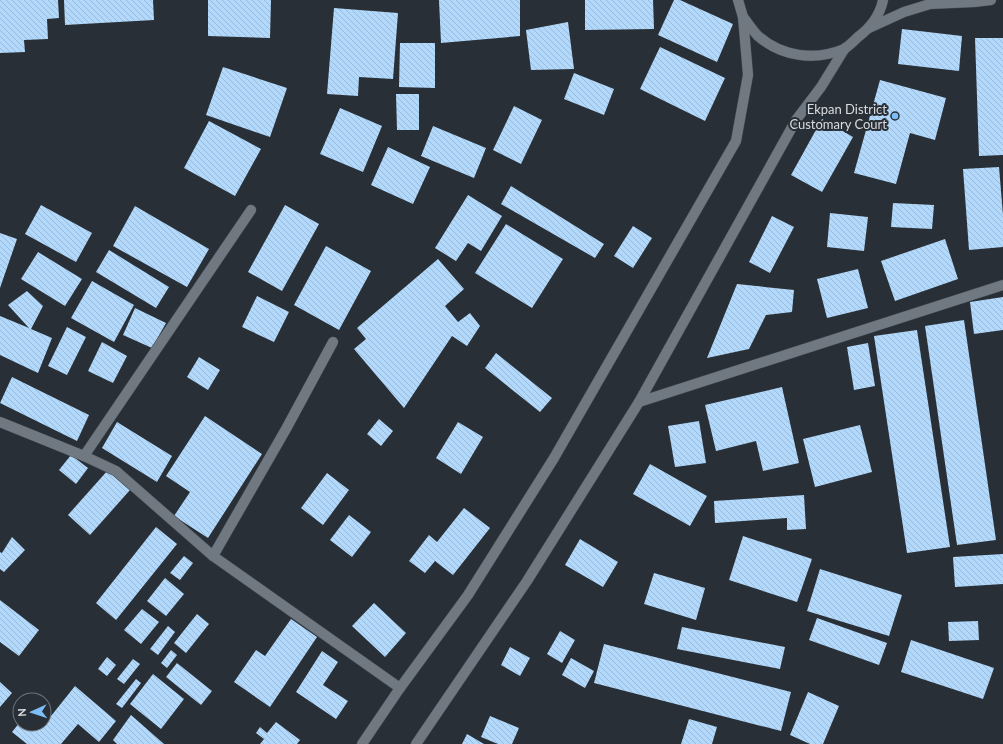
<svg xmlns="http://www.w3.org/2000/svg" width="1003" height="744" viewBox="0 0 1003 744" font-family="Lato,sans-serif">
	<defs>
		<pattern id="building-back-hatch" width="6" height="6" patternUnits="userSpaceOnUse"><rect width="6" height="6" fill="#b2d8fb"/><path d="M-1 5l2 2M0 0l6 6M5-1l2 2" fill="none" stroke="#9bbad6"/></pattern>
	</defs>
	<rect width="100%" height="100%" fill="#282f36"/>
	<!-- building -->
	<g fill="url(#building-back-hatch)">
		<path d="M0,0H58L59,18L47,19L48,39L24,40L25,52L0,53Z"/>
		<path d="M64,0H153L154,20L65,25Z"/>
		<path d="M208,0H271L270,38L208,36Z"/>
		<path d="M439,0H520V36L441,43Z"/>
		<path d="M585,0H653L654,29L585,30Z"/>
		<path d="M674,0H680L733,24L717,62L658,35Z"/>
		<path d="M334,8L398,13L393,79L359,77L358,96L327,94Z"/>
		<path d="M568,22L574,69L531,70L526,30Z"/>
		<path d="M902,29L962,36L959,71L898,64Z"/>
		<path d="M975,38H1003V155L979,156Z"/>
		<path d="M400,43H435V88L399,87Z"/>
		<path d="M660,47L725,78L705,121L640,89Z"/>
		<path d="M223,67L287,88L270,137L206,115Z"/>
		<path d="M574,73L614,89L604,115L564,99Z"/>
		<path d="M880,80L946,98L935,140L910,133L896,184L854,173Z"/>
		<path d="M396,94H419V130H397Z"/>
		<path d="M514,106L542,120L521,164L493,150Z"/>
		<path d="M340,108L382,126L363,172L320,154Z"/>
		<path d="M822,119L853,137L822,192L791,175Z"/>
		<path d="M209,121L261,149L235,196L184,168Z"/>
		<path d="M433,126L486,148L474,178L421,156Z"/>
		<path d="M388,147L430,167L413,204L371,185Z"/>
		<path d="M999,167L1003,215V247L969,250L963,169Z"/>
		<path d="M511,186L604,244L595,258L501,204Z"/>
		<path d="M468,195L502,216L481,251L468,243L456,261L435,248Z"/>
		<path d="M893,203L934,205L932,229L891,227Z"/>
		<path d="M41,205L92,233L76,262L25,234Z"/>
		<path d="M285,205L319,224L282,291L248,272Z"/>
		<path d="M135,206L209,249L187,287L113,246Z"/>
		<path d="M830,213L868,217L864,251L827,247Z"/>
		<path d="M772,216L794,227L770,273L749,262Z"/>
		<path d="M506,224L563,259L532,308L475,273Z"/>
		<path d="M633,226L652,238L633,268L614,256Z"/>
		<path d="M0,233L17,239L0,288Z"/>
		<path d="M945,239L958,279L895,301L881,261Z"/>
		<path d="M326,246L371,271L339,330L294,305Z"/>
		<path d="M109,250L169,287L156,308L96,272Z"/>
		<path d="M38,252L82,279L65,306L21,279Z"/>
		<path d="M438,259L464,289L445,306L458,322L470,313L480,326L467,346L452,336L404,408L354,349L366,339L357,328Z"/>
		<path d="M858,269L868,308L827,318L817,279Z"/>
		<path d="M92,281L134,305L114,342L71,318Z"/>
		<path d="M737,284L794,290L792,312L766,315L749,349L707,358Z"/>
		<path d="M27,291L43,306L31,329L52,338L38,373L0,355V316L29,328L8,305Z"/>
		<path d="M257,296L289,312L274,342L242,327Z"/>
		<path d="M1003,297V330L974,334L970,302Z"/>
		<path d="M135,308L166,323L152,348L123,335Z"/>
		<path d="M964,320L996,540L957,545L925,326Z"/>
		<path d="M67,327L86,337L67,375L48,366Z"/>
		<path d="M917,330L950,547L907,553L874,336Z"/>
		<path d="M102,342L127,356L113,383L88,371Z"/>
		<path d="M868,343L875,386L854,390L847,347Z"/>
		<path d="M496,353L552,398L540,412L485,368Z"/>
		<path d="M199,357L220,370L208,390L187,377Z"/>
		<path d="M12,377L89,415L77,441L0,403Z"/>
		<path d="M782,387L799,463L763,471L756,441L716,451L705,405Z"/>
		<path d="M205,416L262,454L208,538L174,516L190,492L166,476Z"/>
		<path d="M379,419L393,431L381,446L367,434Z"/>
		<path d="M699,421L706,463L675,467L668,426Z"/>
		<path d="M117,422L172,456L157,482L102,448Z"/>
		<path d="M458,422L483,437L461,474L436,458Z"/>
		<path d="M860,425L872,472L815,487L803,439Z"/>
		<path d="M71,455L88,468L76,484L59,470Z"/>
		<path d="M650,464L707,496L690,526L633,494Z"/>
		<path d="M108,470L130,490L90,535L68,515Z"/>
		<path d="M327,473L349,490L323,525L301,508Z"/>
		<path d="M804,495L806,529L787,530V518L715,523L714,501Z"/>
		<path d="M464,508L490,528L453,575L435,561L425,573L409,561L429,535L437,542Z"/>
		<path d="M349,515L371,532L352,557L330,540Z"/>
		<path d="M156,527L177,544L116,620L96,603Z"/>
		<path d="M743,536L812,559L797,602L729,580Z"/>
		<path d="M12,537L25,550L4,572L0,569V552L2,553Z"/>
		<path d="M580,539L618,562L603,587L565,565Z"/>
		<path d="M1003,554V584L955,587L953,557Z"/>
		<path d="M184,556L193,563L180,580L170,573Z"/>
		<path d="M820,569L902,595L889,636L807,611Z"/>
		<path d="M654,573L705,588L696,620L644,604Z"/>
		<path d="M165,578L184,594L166,616L147,601Z"/>
		<path d="M0,600L39,630L19,656L0,642Z"/>
		<path d="M374,603L406,633L385,657L352,626Z"/>
		<path d="M142,609L159,622L141,644L124,630Z"/>
		<path d="M197,614L209,624L186,653L174,643Z"/>
		<path d="M817,618L887,643L879,665L809,640Z"/>
		<path d="M291,619L317,637L270,707L234,682L256,650L265,656Z"/>
		<path d="M978,621L979,640L949,641L948,622Z"/>
		<path d="M168,626L175,632L158,655L150,649Z"/>
		<path d="M682,627L785,647L780,669L677,649Z"/>
		<path d="M560,631L575,640L562,663L547,654Z"/>
		<path d="M911,640L994,668L983,699L901,672Z"/>
		<path d="M604,644L791,692L781,731L594,683Z"/>
		<path d="M510,647L530,658L520,676L501,665Z"/>
		<path d="M171,650L177,655L167,668L161,663Z"/>
		<path d="M322,651L338,662L323,685L348,701L336,719L296,692Z"/>
		<path d="M107,657L116,665L107,676L98,669Z"/>
		<path d="M571,658L594,671L585,688L562,675Z"/>
		<path d="M133,659L140,664L124,684L117,679Z"/>
		<path d="M177,663L212,691L201,705L166,677Z"/>
		<path d="M153,674L184,699L161,729L130,704Z"/>
		<path d="M136,679L141,683L122,708L116,704Z"/>
		<path d="M0,682L12,693L0,707Z"/>
		<path d="M75,686L116,721L99,742L78,724L61,744H27L12,732L20,722V724H41L43,726Z"/>
		<path d="M808,692L839,706L823,744H810L790,735Z"/>
		<path d="M131,715L164,744H117L113,740Z"/>
		<path d="M490,716L519,728L512,744H498L481,737Z"/>
		<path d="M689,719L717,727L712,744H681Z"/>
		<path d="M276,722L300,740L297,744H260L264,739L256,733L260,727L267,733Z"/>
		<path d="M467,734L484,744H462Z"/>
	</g>
	<g fill="none" stroke-linecap="round" stroke-linejoin="round">
		<defs>
			<g id="street">
				<path d="M639,402L1003,285"/>
				<path d="M0,422L84,456L116,471L213,556L400,688"/>
				<path d="M84,456L251,210"/>
				<path d="M213,556L286,429L333,342"/>
			</g>
			<g id="secondary">
				<path d="M743,17C748,23 753,31 758,36C782,57 815,61 844,49C849,46 854,41 858,37C870,28 880,15 883,0"/>
				<path d="M869,28L904,12L930,4L974,2L991,0"/>
				<path d="M362,744L400,688L468,595L554,458L736,141L748,75L743,17L738,0"/>
				<path d="M416,744L527,581L639,402L796,120L821,87L845,48"/>
			</g>
		</defs>
		<!-- street casing -->
		<use href="#street" stroke="#444a50" stroke-width="11"/>
		<!-- secondary casing -->
		<use href="#secondary" stroke="#444a50" stroke-width="11"/>
		<!-- street -->
		<use href="#street" stroke="#707981" stroke-width="10"/>
		<!-- secondary -->
		<use href="#secondary" stroke="#707981" stroke-width="10"/>
	</g>
	<!-- markers -->
	<circle fill="#7dbef9" stroke="#282f36" stroke-width="1.5" cx="895" cy="116" r="4"/>
	<g text-anchor="middle" dominant-baseline="central" stroke-width="4" stroke-linejoin="round" paint-order="stroke">
		<!-- poi labels -->
		<g font-size="13" fill="#d8dce1" stroke="#282f36" text-anchor="end">
			<text x="887" y="109">Ekpan District<tspan x="887" dy="15">Customary Court</tspan></text>
		</g>
	</g>
	<!-- north arrow -->
	<g transform="translate(32 712) rotate(267)"><circle r="19" fill="#282f36" stroke="#6e747a"/>
	<path d="M0-3L7 15L0 10L-7 15Z" fill="#7dbef9"/>
	<text y="-6" font-size="11" font-weight="bold" text-anchor="middle" fill="#d8dce1">N</text>
	</g>
</svg>
